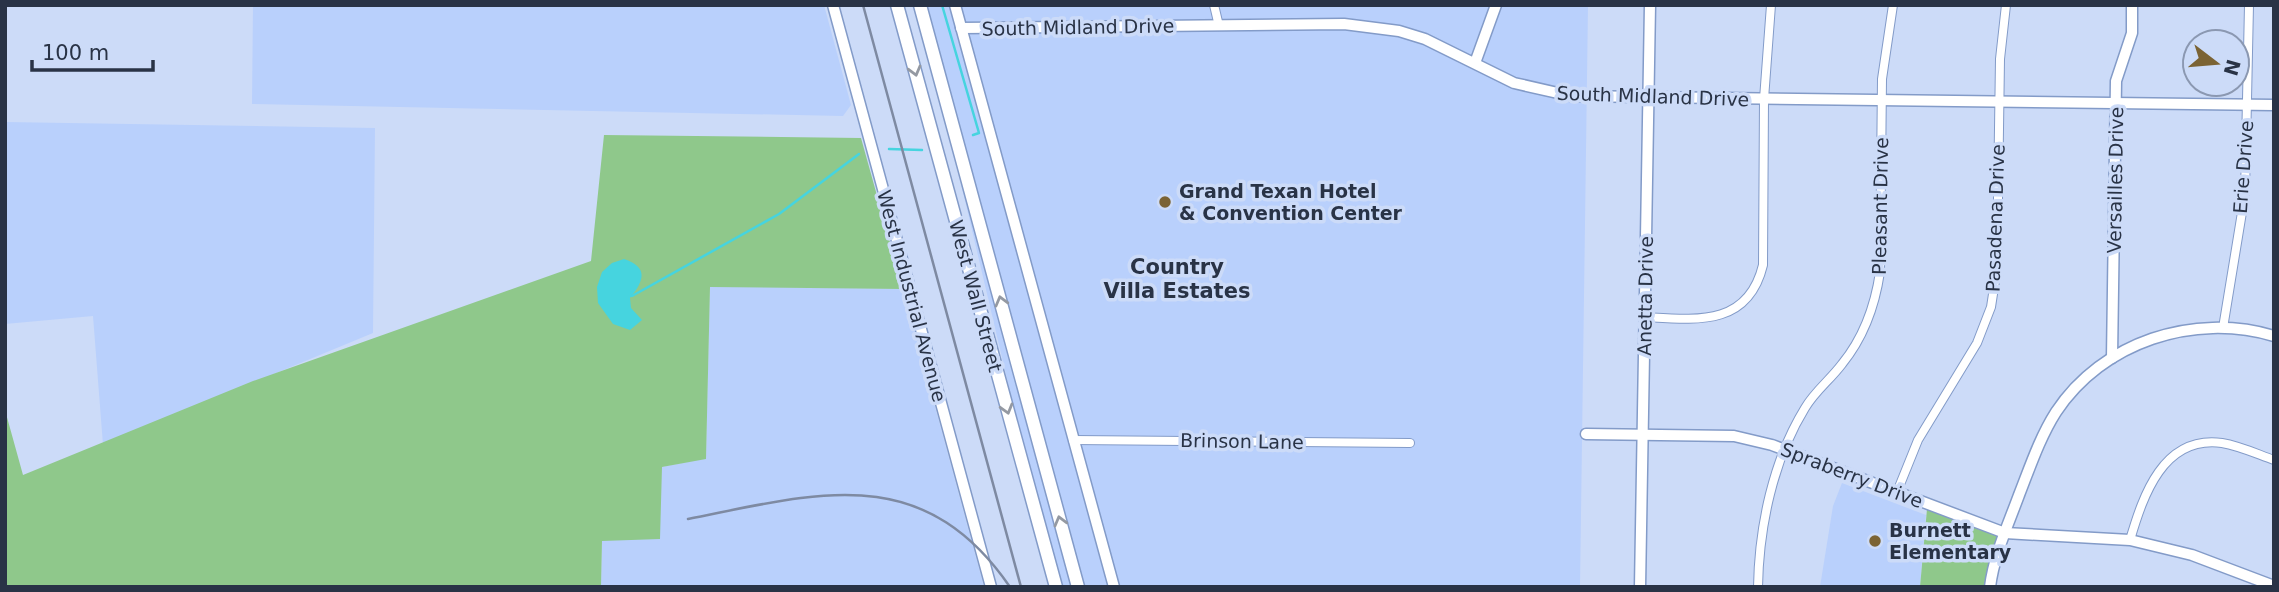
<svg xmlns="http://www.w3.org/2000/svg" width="2279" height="592" viewBox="0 0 2279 592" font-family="'DejaVu Sans',sans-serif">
	<rect width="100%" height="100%" fill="#ccdbf8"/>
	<!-- built -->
	<g fill="#b9d0fc">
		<path d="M253,5H824L851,105L843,116L252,104Z"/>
		<path d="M919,5H1588L1580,587H1056Z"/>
		<path d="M5,122L375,128L373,333L103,445L93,316L5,324Z"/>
		<path d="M710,286L903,289L984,587H601L602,541L662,467L706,458Z"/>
		<path d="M1842,483L1926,515L1920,587H1820L1833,506Z"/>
	</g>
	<!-- green -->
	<g fill="#8fc88b">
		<path d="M604,135L861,138L903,289L710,287L706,459L662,467L660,539L602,541L601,587H5V410L23,475L253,381L591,261Z"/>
		<path d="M1927,509L1998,536L1991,587H1920Z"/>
	</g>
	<!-- water -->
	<path fill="#46d4df" d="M624,259C648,267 645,280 630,298L631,308L642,320L630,330L613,324L598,303L597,287L602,272L612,263Z"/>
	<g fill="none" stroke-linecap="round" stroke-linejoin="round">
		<!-- stream -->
		<g stroke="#46d4df" stroke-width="2.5">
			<path d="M942,5L979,133L973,135"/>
			<path d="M889,149L922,150"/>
			<path d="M632,296L779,214L859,154"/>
		</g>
		<defs>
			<g id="street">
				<path d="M1214,5L1219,26"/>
				<path d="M1644,317C1696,320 1748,327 1763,265L1764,99L1771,5"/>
				<path d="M2223,328L2245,194L2249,5"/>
				<path d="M1073,440L1410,443"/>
				<path d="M1897,492L1918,440L1977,343L1991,307L1997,268L2000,59L2006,5"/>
				<path d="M2130,540C2143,496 2163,435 2222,443C2240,446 2257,454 2274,460"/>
				<path d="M1758,587C1759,527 1773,460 1805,408C1815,391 1830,380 1842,364C1864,337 1875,306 1880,272L1882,79L1893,5"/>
			</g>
			<g id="secondary">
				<path d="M833,5L991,587"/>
				<path d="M955,5L1114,587"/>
				<path d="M961,28L1344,24L1399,31L1425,39L1514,83L1571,96L2274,105"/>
				<path d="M1475,63L1496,5"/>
				<path d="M2112,358L2116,81L2132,33V5"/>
				<path d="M1586,434L1734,436L1772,445L2005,533L2130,540L2192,555L2274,586"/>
				<path d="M1640,587L1650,5"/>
				<path d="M1990,587C1994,555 2008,525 2019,495C2030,467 2040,437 2056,412C2102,342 2194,312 2274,336"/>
			</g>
			<g id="primary">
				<path d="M897,5L1056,587"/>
				<path d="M920,5L1078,587"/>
			</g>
		</defs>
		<!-- street casing -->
		<use href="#street" stroke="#839bc8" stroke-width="10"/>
		<!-- secondary casing -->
		<use href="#secondary" stroke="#839bc8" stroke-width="13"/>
		<!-- primary casing -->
		<use href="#primary" stroke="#839bc8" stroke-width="15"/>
		<!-- street -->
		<use href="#street" stroke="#fff" stroke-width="8"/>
		<!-- secondary -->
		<use href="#secondary" stroke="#fff" stroke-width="10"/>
		<!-- primary -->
		<use href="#primary" stroke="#fff" stroke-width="12"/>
		<!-- rail -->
		<g stroke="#7e8aa2" stroke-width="2.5">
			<path d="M863,5L1021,587"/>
			<path d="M688,519C815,494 922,459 1010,587"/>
		</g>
	</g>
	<!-- one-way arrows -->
	<defs><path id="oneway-chevron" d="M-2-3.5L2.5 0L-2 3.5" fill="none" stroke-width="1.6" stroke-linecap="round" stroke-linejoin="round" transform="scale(1.75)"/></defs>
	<g stroke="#9499a2">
		<use href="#oneway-chevron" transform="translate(915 71) rotate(75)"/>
		<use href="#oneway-chevron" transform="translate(1001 301) rotate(-105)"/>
		<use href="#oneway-chevron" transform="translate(1007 409) rotate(74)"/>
		<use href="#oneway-chevron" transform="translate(1060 521) rotate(-105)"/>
	</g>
	<!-- markers -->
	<g fill="#7b6334" stroke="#ccdbf8" stroke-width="2.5">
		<circle cx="1165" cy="202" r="7"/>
		<circle cx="1875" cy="541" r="7"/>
	</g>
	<g text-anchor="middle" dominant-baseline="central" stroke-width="7" stroke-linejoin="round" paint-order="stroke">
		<!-- street labels -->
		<g font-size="19" fill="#293346" stroke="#ccdbf8">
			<text transform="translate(1078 27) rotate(-1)">South Midland Drive</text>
			<text transform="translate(1653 96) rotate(2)">South Midland Drive</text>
			<text transform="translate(2243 167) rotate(-86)">Erie Drive</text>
			<text transform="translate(2115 180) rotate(-89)">Versailles Drive</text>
			<text transform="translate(1880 206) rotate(-89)">Pleasant Drive</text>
			<text transform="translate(1995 218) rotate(-88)">Pasadena Drive</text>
			<text transform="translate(912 296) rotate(75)">West Industrial Avenue</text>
			<text transform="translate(976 296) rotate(75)">West Wall Street</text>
			<text transform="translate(1645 296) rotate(-89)">Anetta Drive</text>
			<text transform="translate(1242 441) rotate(1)">Brinson Lane</text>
			<text transform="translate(1852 475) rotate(21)">Spraberry Drive</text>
		</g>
		<!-- poi labels -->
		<g font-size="19" font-weight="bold" fill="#293346" stroke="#ccdbf8" text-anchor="start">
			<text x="1179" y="191">Grand Texan Hotel<tspan x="1179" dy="22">&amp; Convention Center</tspan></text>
			<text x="1889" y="530">Burnett<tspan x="1889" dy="22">Elementary</tspan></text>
		</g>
		<!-- neighbourhood labels -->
		<g font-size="21" font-weight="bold" fill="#293346" stroke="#ccdbf8">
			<text x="1177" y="267">Country<tspan x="1177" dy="24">Villa Estates</tspan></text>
		</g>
	</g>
	<!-- border -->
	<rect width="2279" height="592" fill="none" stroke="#293346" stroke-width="14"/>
	<!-- north arrow -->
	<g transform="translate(2216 63) rotate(106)"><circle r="33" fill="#ccdbf8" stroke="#8b98b1" stroke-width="2"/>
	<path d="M0-5L12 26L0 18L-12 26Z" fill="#7b6334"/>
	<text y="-10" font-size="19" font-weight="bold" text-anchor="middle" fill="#293346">N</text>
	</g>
	<!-- scale -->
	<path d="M32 60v10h121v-10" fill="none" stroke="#293346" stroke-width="3.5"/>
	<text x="42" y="60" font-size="21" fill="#293346" stroke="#ccdbf8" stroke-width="5" paint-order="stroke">100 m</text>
</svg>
